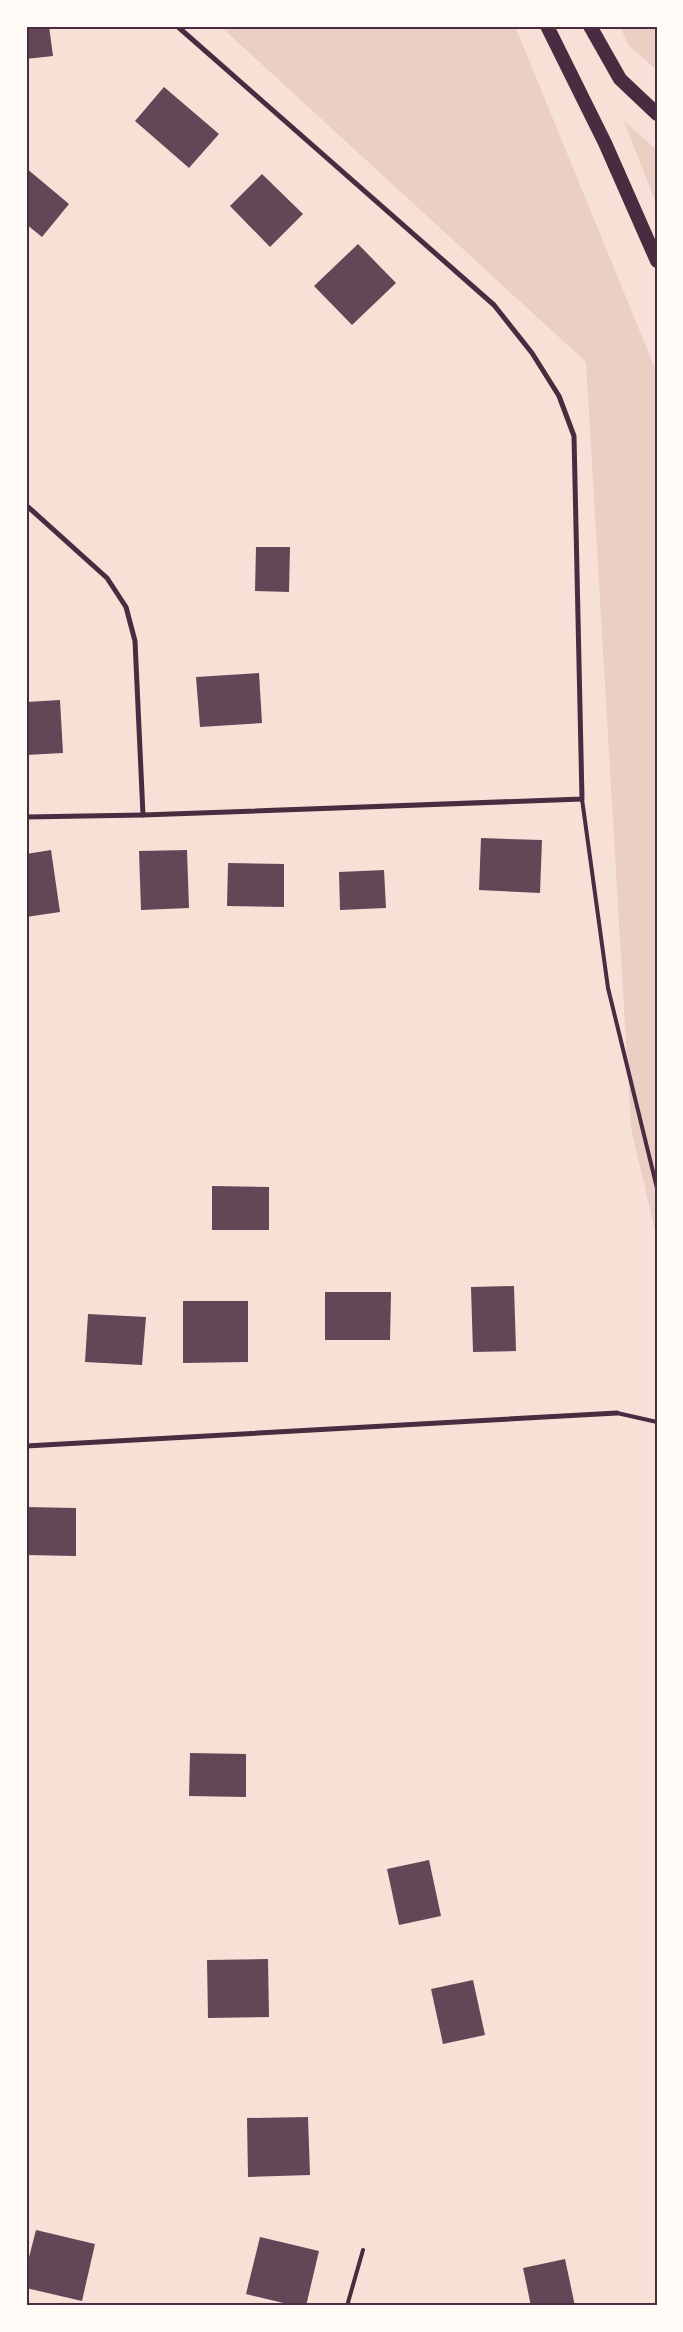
<svg xmlns="http://www.w3.org/2000/svg" width="683" height="2332" viewBox="0 0 683 2332" font-family="'DejaVu Sans',sans-serif">
	<rect width="100%" height="100%" fill="#f7e1d7"/>
	<!-- green -->
	<g fill="#ebcfc5">
		<path d="M220,26H515L657,373V1239L631,1128L586,362Z"/>
		<path d="M620,26H657V70L628,45Z"/>
		<path d="M624,121L657,150V206Z"/>
	</g>
	<!-- building -->
	<g fill="#644757">
		<path d="M26,26H49L53,56L26,59Z"/>
		<path d="M164,87L219,134L189,168L135,121Z"/>
		<path d="M26,168L69,204L42,237L26,224Z"/>
		<path d="M262,174L303,214L270,247L230,206Z"/>
		<path d="M358,244L396,283L352,325L314,286Z"/>
		<path d="M256,547H290L289,592L255,591Z"/>
		<path d="M259,673L262,723L200,727L196,677Z"/>
		<path d="M60,700L63,753L26,755V702Z"/>
		<path d="M481,838L542,840L540,893L479,890Z"/>
		<path d="M51,850L60,912L26,917V854Z"/>
		<path d="M187,850L189,908L141,910L139,851Z"/>
		<path d="M228,863L284,864V907L227,906Z"/>
		<path d="M384,870L386,908L340,910L339,872Z"/>
		<path d="M212,1186L269,1187V1230H212Z"/>
		<path d="M514,1286L516,1351L473,1352L471,1287Z"/>
		<path d="M325,1292H391L390,1340H325Z"/>
		<path d="M183,1301H248V1362L183,1363Z"/>
		<path d="M88,1314L146,1317L142,1365L85,1362Z"/>
		<path d="M26,1507L76,1508V1556L26,1555Z"/>
		<path d="M190,1753L246,1754V1797L189,1796Z"/>
		<path d="M429,1860L441,1916L399,1925L387,1869Z"/>
		<path d="M268,1959L269,2017L208,2018L207,1960Z"/>
		<path d="M473,1980L485,2035L443,2044L431,1989Z"/>
		<path d="M308,2117L310,2175L248,2177L247,2118Z"/>
		<path d="M36,2230L95,2244L82,2301L26,2288V2269Z"/>
		<path d="M260,2237L319,2251L306,2306H296L246,2294Z"/>
		<path d="M565,2259L575,2306H531L523,2268Z"/>
	</g>
	<g fill="none" stroke-linecap="round" stroke-linejoin="round">
		<!-- service -->
		<g stroke="#4a2c40" stroke-width="4">
			<path d="M582,799L608,988L657,1188"/>
			<path d="M617,1413L657,1422"/>
			<path d="M347,2306L363,2250"/>
		</g>
		<!-- minor -->
		<g stroke="#4a2c40" stroke-width="5">
			<path d="M26,505L107,578L126,607L135,641L143,815"/>
			<path d="M26,817L143,815L582,799L574,436L559,396L532,353L494,305L177,26"/>
			<path d="M26,1446L617,1413"/>
		</g>
		<!-- trunk -->
		<g stroke="#4a2c40" stroke-width="14">
			<path d="M547,26L605,143L657,261"/>
			<path d="M590,26L620,79L657,114"/>
		</g>
	</g>
	<!-- border -->
	<rect width="683" height="2332" fill="none" stroke="#fffaf5" stroke-width="55"/>
	<rect x="28" y="28" width="628" height="2276" fill="none" stroke="#4a2c40" stroke-width="2"/>
</svg>
